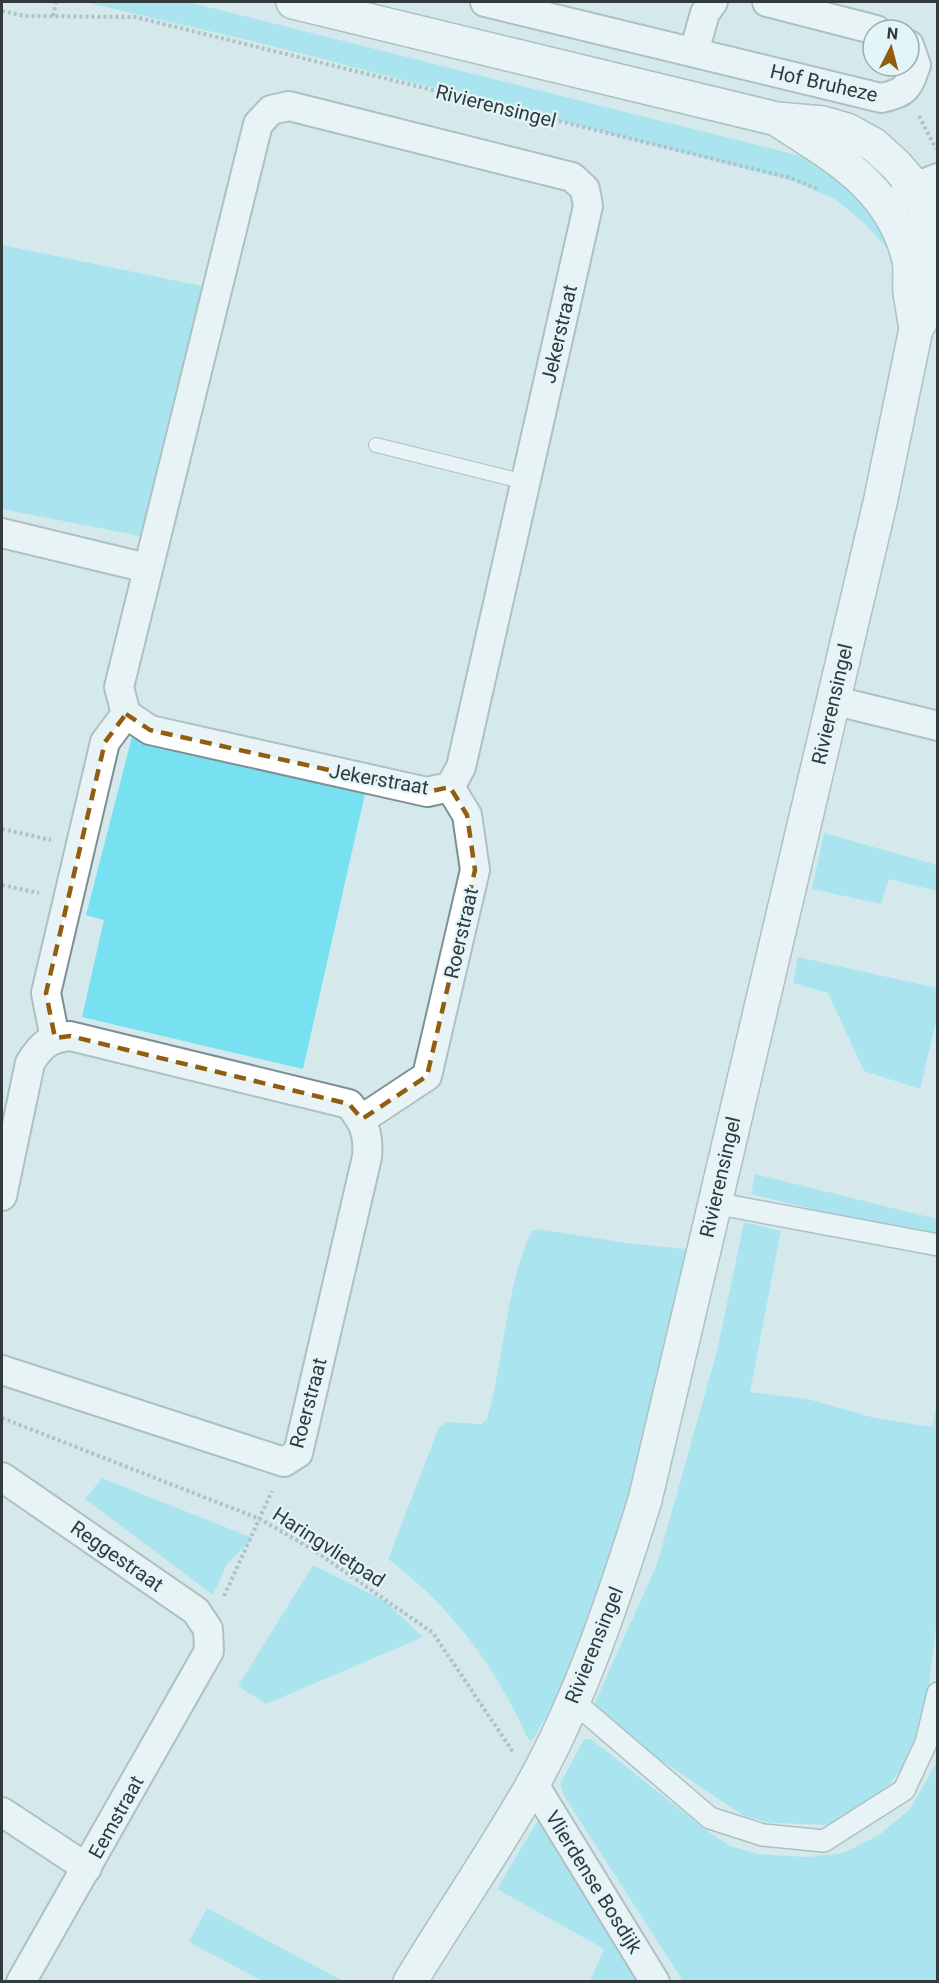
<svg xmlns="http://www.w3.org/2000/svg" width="939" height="1983" viewBox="0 0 939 1983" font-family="Roboto,sans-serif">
	<rect width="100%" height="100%" fill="#d5e9ec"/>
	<!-- green -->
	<g fill="#77e1f2">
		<path d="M84,2H188L809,158C848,186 890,217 903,265L863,222L835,199L793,181L260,43Z"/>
		<path d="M2,245L202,286L140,536L2,509Z"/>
		<path d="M133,733L367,785L303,1069L82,1017L104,920L86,915Z"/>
		<path d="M824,833L937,865V891L889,879L881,904L812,889Z"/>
		<path d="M798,957L937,988V1018L920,1089L864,1071L828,993L793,983Z"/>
		<path d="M755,1174L937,1219V1240L751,1194Z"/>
		<path d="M744,1222L781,1231L750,1392L808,1399L875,1418L932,1427L937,1403V1621L926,1707L912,1754L872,1809L831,1825L771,1823L744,1816L650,1753L593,1707L657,1564L717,1351Z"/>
		<path d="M539,1229L626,1243L696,1250L661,1410L569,1677L532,1741L528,1739C495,1666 452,1607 388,1559L439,1427L447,1422L481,1424L487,1419C504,1362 506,1281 532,1231Z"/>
		<path d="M102,1478L253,1538L227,1564L213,1595L85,1499Z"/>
		<path d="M313,1565L385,1601L423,1637L266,1704L238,1686Z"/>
		<path d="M584,1739H591L710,1833L730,1846L758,1854L807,1857L843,1853L879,1835L910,1809L937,1762V1981H683L564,1796L560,1784Z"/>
		<path d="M540,1817L644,1981H590L604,1949L497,1889Z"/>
		<path d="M207,1908L343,1981H262L189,1942Z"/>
	</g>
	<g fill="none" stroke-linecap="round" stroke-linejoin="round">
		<defs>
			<path id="service" d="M376,445L525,482"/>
			<g id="pedestrian">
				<path d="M714,1203L938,1245"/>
				<path d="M572,1700L710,1818L763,1835L824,1841L904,1790L926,1743L938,1693"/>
			</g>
			<g id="minor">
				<path d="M485,2L881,98C906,93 908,88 916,65L909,45"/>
				<path d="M767,2L876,30"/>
				<path d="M694,52L705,13L713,2"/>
				<path d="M289,106L572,177L585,189L588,206L461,767L450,787L427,792L150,730L126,714L119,687L258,124L271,110Z"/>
				<path d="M887,208L915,187L938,178"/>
				<path d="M2,533L147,568"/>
				<path d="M832,700L938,726"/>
				<path d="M55,1038L46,993L105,742L126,714"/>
				<path d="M362,1119L427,1076L475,870L467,815L450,787"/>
				<path d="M2,1196L30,1063C41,1045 49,1038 70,1036L349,1104C364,1122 369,1134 367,1157L298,1453L284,1462L2,1370"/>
				<path d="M2,1477L196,1611L208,1629L209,1651L21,1982"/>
				<path d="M533,1783L655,1982"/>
				<path d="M2,1812L87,1868"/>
			</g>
			<g id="tertiary">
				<path d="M293,2L777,119L823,123L847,130L874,145L896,165L915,187L930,220L936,255L933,301L916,329L880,503L645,1500C615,1596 582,1695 533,1784C495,1851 450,1916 410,1982"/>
				<path d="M781,122C838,159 892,188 909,260C911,270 909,281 910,292C912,304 914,316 916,329"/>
			</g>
		</defs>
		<!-- service casing -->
		<use href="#service" stroke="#7c8f92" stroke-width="16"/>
		<!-- pedestrian casing -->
		<use href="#pedestrian" stroke="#7c8f92" stroke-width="24"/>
		<!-- minor casing -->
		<use href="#minor" stroke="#7c8f92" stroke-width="32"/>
		<!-- tertiary casing -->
		<use href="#tertiary" stroke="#7c8f92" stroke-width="36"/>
		<!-- path -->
		<g stroke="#849395" stroke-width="4" stroke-dasharray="3 3" stroke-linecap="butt">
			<path d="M2,11L25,16L135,17L791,178L818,189"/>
			<path d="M53,16L56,2"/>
			<path d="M919,116L936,149"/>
			<path d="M2,829L51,840"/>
			<path d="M2,885L39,893"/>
			<path d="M2,1418L260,1519L315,1551L433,1633L513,1752"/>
			<path d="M224,1596L272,1491"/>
		</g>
		<!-- service -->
		<use href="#service" stroke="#fff" stroke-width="14"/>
		<!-- pedestrian -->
		<use href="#pedestrian" stroke="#fff" stroke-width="21"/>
		<!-- minor -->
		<use href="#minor" stroke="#fff" stroke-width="28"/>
		<!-- tertiary -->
		<use href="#tertiary" stroke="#fff" stroke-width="33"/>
	</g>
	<!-- marked area -->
	<path d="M0 0H939V1983H0ZM126,714L150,730L427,792L450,787L467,815L475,870L427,1076L362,1119L349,1104L70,1036L55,1038L46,993L105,742Z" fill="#d5e9ec" fill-opacity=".55" fill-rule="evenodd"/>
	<path fill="none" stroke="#915e0f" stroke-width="4.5" stroke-dasharray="12 8" stroke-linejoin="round" d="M126,714L150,730L427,792L450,787L467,815L475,870L427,1076L362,1119L349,1104L70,1036L55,1038L46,993L105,742Z"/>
	<g text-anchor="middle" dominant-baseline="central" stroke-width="4.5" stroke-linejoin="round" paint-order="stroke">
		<!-- street labels -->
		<g font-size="20" fill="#323a3b" stroke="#e2f6fa">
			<text transform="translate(824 83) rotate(13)">Hof Bruheze</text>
			<text transform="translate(496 106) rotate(14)">Rivierensingel</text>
			<text transform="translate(559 334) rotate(-77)">Jekerstraat</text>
			<text transform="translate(832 704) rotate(-77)">Rivierensingel</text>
			<text transform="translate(379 779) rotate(10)">Jekerstraat</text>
			<text transform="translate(461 933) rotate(-77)">Roerstraat</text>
			<text transform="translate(720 1177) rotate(-77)">Rivierensingel</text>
			<text transform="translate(308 1403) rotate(-75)">Roerstraat</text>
			<text transform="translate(329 1547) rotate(33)">Haringvlietpad</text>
			<text transform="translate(117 1556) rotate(35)">Reggestraat</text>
			<text transform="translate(594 1645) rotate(-68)">Rivierensingel</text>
			<text transform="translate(116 1817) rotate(-61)">Eemstraat</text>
			<text transform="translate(594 1882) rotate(58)">Vlierdense Bosdijk</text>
		</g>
	</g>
	<!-- border -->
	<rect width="939" height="1983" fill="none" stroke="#323a3b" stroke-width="6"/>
	<!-- north arrow -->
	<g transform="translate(891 48) rotate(6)"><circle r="28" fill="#e2f6fa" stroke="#9cabae" stroke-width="1.5"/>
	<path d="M0-4.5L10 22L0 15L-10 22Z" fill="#915e0f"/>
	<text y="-9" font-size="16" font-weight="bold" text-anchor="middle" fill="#323a3b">N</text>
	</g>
</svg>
